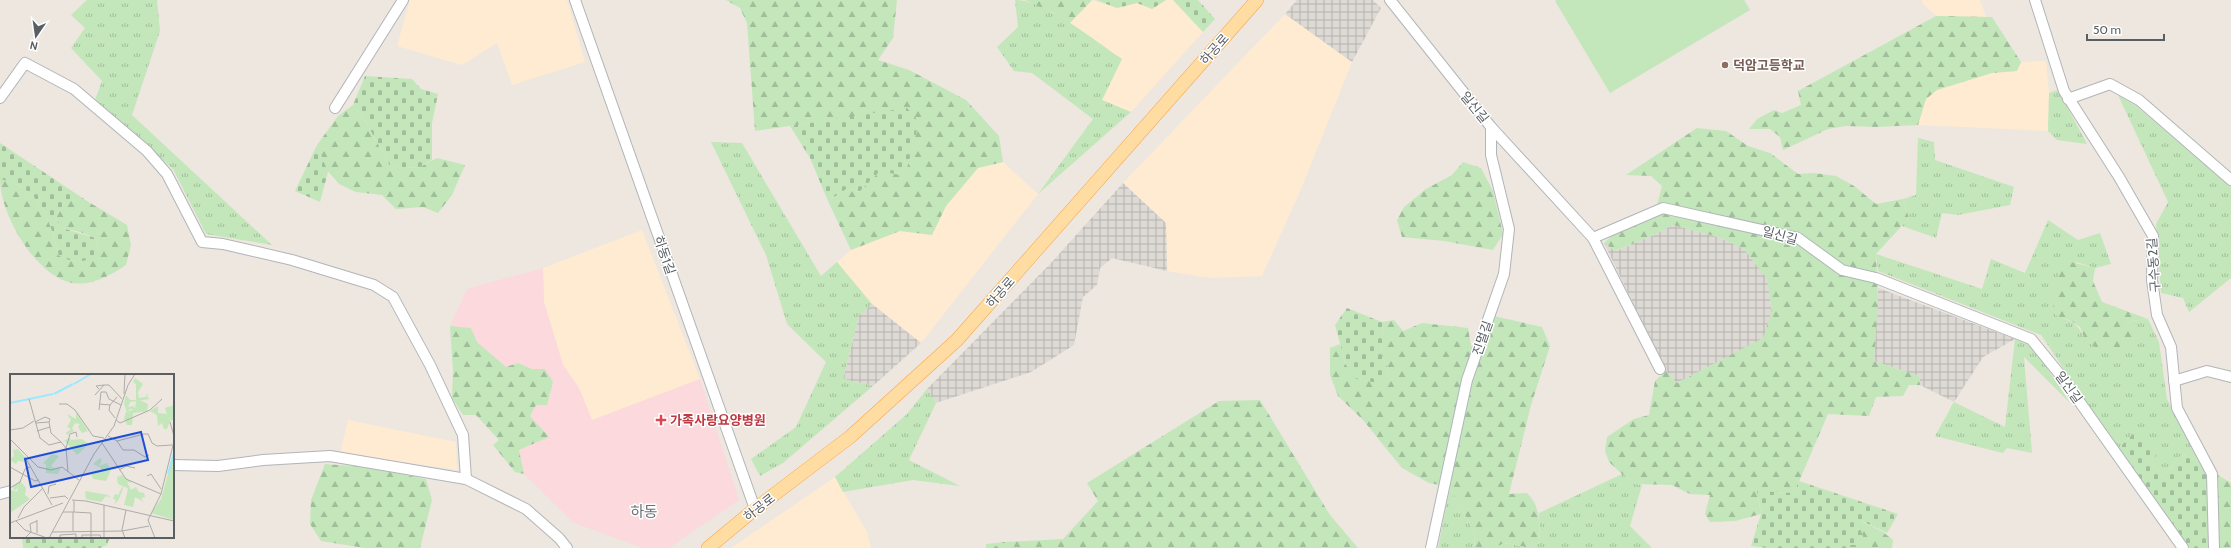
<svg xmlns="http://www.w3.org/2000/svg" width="2231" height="548" viewBox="0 0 2231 548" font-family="Cabin,'Noto Sans KR',sans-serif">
	<defs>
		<pattern id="industrial-grid" width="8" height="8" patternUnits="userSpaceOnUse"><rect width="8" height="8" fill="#ddd9d4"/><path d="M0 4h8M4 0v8" fill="none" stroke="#b6b3af"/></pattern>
		<pattern id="grass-tufts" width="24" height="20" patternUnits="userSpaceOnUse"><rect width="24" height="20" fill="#c3e7ba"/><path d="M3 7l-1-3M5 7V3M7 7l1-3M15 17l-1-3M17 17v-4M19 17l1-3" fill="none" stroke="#a1be9b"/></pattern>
		<pattern id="forest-firs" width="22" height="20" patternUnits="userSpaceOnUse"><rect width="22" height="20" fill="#c3e7ba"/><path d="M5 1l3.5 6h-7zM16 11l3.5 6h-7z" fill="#a1be9b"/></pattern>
		<pattern id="cemetery-stones" width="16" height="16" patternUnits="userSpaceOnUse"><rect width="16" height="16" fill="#c3e7ba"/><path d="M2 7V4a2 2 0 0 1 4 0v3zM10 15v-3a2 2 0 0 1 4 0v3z" fill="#a1be9b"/></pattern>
	</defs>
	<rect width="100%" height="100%" fill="#ede7df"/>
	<!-- commercial -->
	<g fill="#ffebd2">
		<path d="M410,0H567L585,62L512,85L497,43L462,65L397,46Z"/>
		<path d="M1092,0L1117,8L1137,3L1152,9L1166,0H1173L1203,32L1131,112L1102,100L1122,59L1069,24Z"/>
		<path d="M1922,0H1980L1986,17L1936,16L1923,4Z"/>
		<path d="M1285,14L1352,62L1301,189L1262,276L1210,278L1167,271L1166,223L1123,183Z"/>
		<path d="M2046,61L2049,93L2048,131L1918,125L1926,99L1937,90L1992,73L2017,71L2021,62Z"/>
		<path d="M1003,162L1038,194L921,343L872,304L837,262L851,250L900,231L932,235L946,206L978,168Z"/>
		<path d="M642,230L700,379L592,421L579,388L563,365L544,302L543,268Z"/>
		<path d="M348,420L456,442L457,470L340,453Z"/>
		<path d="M835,477L867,532L871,548H731Z"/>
	</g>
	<!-- industrial -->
	<g fill="url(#industrial-grid)">
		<path d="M1297,0H1373L1381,8L1352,62L1285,14Z"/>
		<path d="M1123,183L1166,223L1167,271L1112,258L1100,268L1097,285L1083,297L1074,345L1031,372L936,403L927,389L1051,263Z"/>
		<path d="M1673,225L1718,237L1744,249L1767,278L1772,311L1764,338L1677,383L1666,371L1604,243L1616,251L1654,235Z"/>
		<path d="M1878,288L2015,339L1983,357L1954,402L1920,385L1919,376L1874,361Z"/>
		<path d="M872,304L921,343L873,386L843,379L859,316Z"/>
	</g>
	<!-- medical -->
	<path fill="#fcd9dd" d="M543,268L544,302L563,365L579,388L592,420L700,379L739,500L669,548H643L574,523L524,474L519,450L549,437L530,416L536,405H547L553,382L545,370L532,369L518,363L506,368L477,342L471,328L450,326L467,289Z"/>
	<!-- grass -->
	<g fill="url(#grass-tufts)">
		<path d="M87,0H157L160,31L132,115L272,245L206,234L173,169L95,100L102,81L71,48L85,28L71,15Z"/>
		<path d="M1015,0C1046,0 1096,42 1122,59L1102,100L1131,112L1038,194L1093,119L1032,73L1014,71L997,47L1018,27Z"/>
		<path d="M2058,90L2087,144L2057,140L2048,131L2049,93Z"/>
		<path d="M2118,95L2135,105L2231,187V278L2189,312L2183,298L2161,293L2156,224L2168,202Z"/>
		<path d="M1918,138L1934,142L1935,160L2014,187L2010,205L1958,215L1942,213L1936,238L1902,226L1909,218L1903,199L1916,195Z"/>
		<path d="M711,142L742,143L821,276L837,262L872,304L859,316L843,379L873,386L783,463L760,476L751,459L796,427L826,362L787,324L766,255Z"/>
		<path d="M2048,220L2078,240L2100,233L2111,264L2095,268L2076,262L2053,304L2057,316C2070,320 2078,324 2084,337L2124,327L2130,321L2148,319L2159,342L2167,399L2199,462L2182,454L2163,477L2152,465L2136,431L2118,449L2041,335L1878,271L1876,254L1982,289L1991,259L2025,273Z"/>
		<path d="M2015,339L2029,340L2070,403L2024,357L2032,453L2007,448L2003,453L1935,436L1954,402L2005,427Z"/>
		<path d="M927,389L936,403L909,460L960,486L913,480L843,492L835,477L907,414Z"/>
		<path d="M1622,474L1637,484L1642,485L1630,526L1652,548H1494L1504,543L1526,547L1540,542L1539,513Z"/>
		<path d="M1450,487L1474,532L1475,548H1438Z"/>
	</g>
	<!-- forest -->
	<g fill="url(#forest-firs)">
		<path d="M726,0H897L893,38L878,60L909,70L966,100L999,136L1003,162L978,168L946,206L932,235L900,231L851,250L828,201L846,189L859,192L880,170L907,109L755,131L747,23L740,8Z"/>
		<path d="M1025,0H1092L1069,24L1054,13Z"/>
		<path d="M1936,16L1992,17L2021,62L2017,71L1992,73L1937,90L1926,99L1918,125L1877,127L1846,126L1828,129L1783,150L1780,137L1770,129H1749L1757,119L1774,110L1782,113L1801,105L1798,91Z"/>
		<path d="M353,105L366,122L390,166L418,168L437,158L465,165L452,195L438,213L423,207L396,209L382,195L356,192L339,184L326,169L317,145L338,116Z"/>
		<path d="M1697,128L1726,131L1748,146L1770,153L1798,174L1814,173L1836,176L1854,186L1876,204L1903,199L1909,218L1876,254L1878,303L1874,361L1919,376L1920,385H1909L1903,396L1876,397L1869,416L1828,414L1794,493L1757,492L1761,514L1735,521L1710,522L1705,514L1710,495L1690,494L1672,485L1637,484L1622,474L1609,462L1605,451L1607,437L1634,419L1649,415L1655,381L1666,371L1677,383L1763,338L1772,311L1767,279L1744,249L1718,237L1673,225L1654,235L1615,251L1604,243L1615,233L1654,217L1662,186L1651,176L1626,175Z"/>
		<path d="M1463,162L1481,168L1493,191L1503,234L1493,250L1444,241L1402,237L1397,220L1404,207L1426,189L1452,175Z"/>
		<path d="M0,179C41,187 50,220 59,256L98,251L96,238L80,232L62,228L56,218L65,201H87L127,225L131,245L126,265C110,276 88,288 68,282C34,272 0,214 0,179Z"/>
		<path d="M2067,261L2095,268L2093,281L2102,302L2148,319L2130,321L2124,327L2137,338L2134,351L2095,347L2084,337L2080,327L2069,320L2057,316C2056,313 2053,308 2053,304C2051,290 2059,272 2067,261Z"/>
		<path d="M1494,316L1542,327L1550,346L1531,405L1509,494L1527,493C1541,506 1539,524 1540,542L1526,547L1504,543L1494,548H1475L1474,532L1450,487L1429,483L1402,468L1363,420L1338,396L1330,375V348L1340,344L1346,365L1390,374L1381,353L1383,342L1382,322L1394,320L1403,331L1422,323L1468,328L1471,346L1487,349Z"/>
		<path d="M450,326L471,328L477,342L506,367L518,363L532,369H545L553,382L547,405H536L530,416L549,437L519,450L524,474L515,472L493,445L499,440L476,415H463L452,398L453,371Z"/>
		<path d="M1260,400L1330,515L1358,548H1006L1005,542L1063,539L1098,501L1087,483L1219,401Z"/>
		<path d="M325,464L364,467L426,479L432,500L420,548H365L321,541L310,524L311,500Z"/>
		<path d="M2215,473L2231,483V548H2218Z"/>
		<path d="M1861,521L1883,532L1893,540L1892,548H1848L1861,531Z"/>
	</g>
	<!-- cemetery -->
	<g fill="url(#cemetery-stones)">
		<path d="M1096,0H1166L1152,9L1137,3L1117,8Z"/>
		<path d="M1173,0H1198L1215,19L1203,32Z"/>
		<path d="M365,76L412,79L421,89L438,94L432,123V160L418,168L390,166L366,122L353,105Z"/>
		<path d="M907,108L919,122L905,176L880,171L859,192L846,189L828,201L810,158L790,126Z"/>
		<path d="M0,143L87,201H65L56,218L62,228L96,238L98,251C85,265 75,263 59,256C50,220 41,187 0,179Z"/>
		<path d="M317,145L328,172L320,202L295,191Z"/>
		<path d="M1347,308L1382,322L1383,342L1381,353L1390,374L1378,383L1356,379L1346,365L1335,325Z"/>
		<path d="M2136,431L2157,451L2152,465L2163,477L2182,454L2199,462L2208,477L2210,548H2189L2118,449Z"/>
		<path d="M1799,481L1898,514L1887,533L1862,521L1861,531L1866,545H1850L1848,548H1768L1751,546L1761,514L1757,491L1794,493Z"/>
		<path d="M22,537H110L107,545L100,548H23Z"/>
		<path d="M1005,542L1006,548H986V544Z"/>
	</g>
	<!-- garden -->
	<path fill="#c3e7ba" d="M1557,0H1744L1750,10L1610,93L1555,1Z"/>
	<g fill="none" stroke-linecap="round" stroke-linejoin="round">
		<defs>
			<g id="minor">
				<path d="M575,0L755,509"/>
				<path d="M1390,0L1491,127L1593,238L1663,208L1798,238L1842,270L1876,278L2031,339L2062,377L2183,548"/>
				<path d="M2035,0L2064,91L2119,177L2153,236L2152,280L2157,315L2171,347L2177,408L2212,474L2214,548"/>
				<path d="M0,98L25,63L74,89L147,151L167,174L202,242L223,244L292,260L374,285L393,297L430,365L463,435L466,479"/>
				<path d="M2068,99L2110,84L2139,100L2231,180"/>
				<path d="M335,108L403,0"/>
				<path d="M1593,238L1660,369"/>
				<path d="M2174,381L2207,371L2231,377"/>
				<path d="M173,465L218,466L263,460L330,456L466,479L526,509L559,538L567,548"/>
				<path d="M0,494L11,491"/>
				<path d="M1431,548L1467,380L1504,274L1509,229L1491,155V127"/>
			</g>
			<path id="major" d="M708,548L755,509L850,437L957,340L1257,0"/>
		</defs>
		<!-- minor casing -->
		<use href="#minor" stroke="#b1b5b9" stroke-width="12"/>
		<!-- major casing -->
		<use href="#major" stroke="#faa54c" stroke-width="14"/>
		<!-- minor -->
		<use href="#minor" stroke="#fff" stroke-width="10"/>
		<!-- major -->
		<use href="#major" stroke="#ffdda2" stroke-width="13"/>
	</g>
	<!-- markers -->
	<circle fill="#8d6e63" stroke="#fff" stroke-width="1.5" cx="1725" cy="65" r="4"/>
	<path fill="#e0444e" stroke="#fff" stroke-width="1.5" d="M659 414h4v4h4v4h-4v4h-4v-4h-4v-4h4z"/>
	<g text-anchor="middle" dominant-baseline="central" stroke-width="3" stroke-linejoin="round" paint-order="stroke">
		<!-- street labels -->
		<g font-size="13" fill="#585e62" stroke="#fff">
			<text transform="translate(1214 49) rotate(-49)">하공로</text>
			<text transform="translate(1475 107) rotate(51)">일신길</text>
			<text transform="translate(1780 235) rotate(15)">일신길</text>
			<text transform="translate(665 255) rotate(71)">하동1길</text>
			<text transform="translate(2153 265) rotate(-94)">구수동2길</text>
			<text transform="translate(1000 292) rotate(-49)">하공로</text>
			<text transform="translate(1482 338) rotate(-71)">진멀길</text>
			<text transform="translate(2069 387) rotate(54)">일신길</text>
			<text transform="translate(759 507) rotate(-38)">하공로</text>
		</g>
		<!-- education labels -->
		<g font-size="13" font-weight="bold" fill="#785e54" stroke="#fff" text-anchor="start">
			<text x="1733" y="65">덕암고등학교</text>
		</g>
		<!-- health labels -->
		<g font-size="13" font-weight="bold" fill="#be3a42" stroke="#fff" text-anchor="start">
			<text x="670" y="420">가족사랑요양병원</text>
		</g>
		<!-- quarter labels -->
		<g font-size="15" fill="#697174" stroke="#fff">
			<text x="644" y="512">하동</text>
		</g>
	</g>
	<!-- overview -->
	<g transform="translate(10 374)">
		<rect width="164" height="164" fill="#ede7df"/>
		<path d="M130,26L138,30L137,37L123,39L122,51H117L114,44L116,38L125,35L126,27ZM148,32V39L157,40L159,45L162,43L164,45L160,47L157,55H154L152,49L148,52L147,41L140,37ZM112,101L122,109L117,108L121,116L126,113L129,118L134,119L135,123L131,124L134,128L125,123L123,133L114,131L118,115L114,112L109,125L104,131L106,126L103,125L105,120L108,121L113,112L108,110L107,103Z" fill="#c3e7ba"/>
		<path d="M125,4L133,10L128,18L129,24L135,23L139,19L137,23L140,25L120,28L118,33L123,32L127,36L120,35L117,38L114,30L116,21L120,26H126V10L123,8ZM66,38L78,57L72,59L68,53L70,50L65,49L67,46L62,54L64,57L57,61L56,59L61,55L57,53L61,46L57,40L66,45ZM60,64L61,66L72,65L79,70L67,81L55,67L51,68ZM8,75L15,83L16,88L8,87L6,90L0,86L4,82L3,76ZM42,80L49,82L41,92L44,94L51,93L48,100L36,99V90L33,89ZM90,84L92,86L89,92L97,89L101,96L96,107L83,105L81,100L91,97V94L83,90ZM10,107L16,114L15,121L20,125L0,139V116L7,118L8,114L4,117L3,112ZM75,117L98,121L101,124L96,122L91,128L76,125Z" fill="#c3e7ba"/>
		<path d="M164,31V45L162,43L158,45L155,34Z" fill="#c3e7ba"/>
		<path d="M164,79L163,130L164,146L141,139L151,125Z" fill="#c3e7ba"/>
		<path fill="none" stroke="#9de8ff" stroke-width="2" d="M64,10L81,0M44,20L63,10M0,29L43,20M158,100L164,79"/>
		<path fill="none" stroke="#adaca9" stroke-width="1" d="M89,15L86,12L94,11M114,20L115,0M85,21L94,11H99L112,25M19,25L30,64L39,71L51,68L56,74L58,98M49,30H57L65,36L83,62L94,64M89,30L100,31L107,23M100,31L99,36L105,44M89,36L91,18H96L99,25L111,31M106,46L110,49L140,36L152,25M25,48L35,43L40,45L39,48L26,49M39,48L41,59L51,68M160,48L164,62M0,56L13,54L24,47M27,57L40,53M98,62L107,67L134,60H138L142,69L147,72L162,71M0,65L28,93L41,96L52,93L69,106M107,67L113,76H124L135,83L139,81M92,69L116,105L151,120M56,74L60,60L66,58L67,63M15,83L42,131M0,93L25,107L29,106M109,96L116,92L125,94M137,102L141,100L151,115M0,114L10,108L15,95L20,93M38,120L39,112L46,110M40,124L55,122L58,125M62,126L76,127L164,147M53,138H64V127M63,138V157M64,138L81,139V164M8,144L14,133L33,114M27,146V159M6,147L15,156L37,164M0,149L53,129M42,158L112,157L139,152M15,164L21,158L20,150L27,147M39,164L84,80L104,52L118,11L125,0M50,164V161L66,160V164M72,164V161H90L91,164M94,164V131M115,164L112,156L116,136M145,164L138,146L151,120L164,67"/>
		<path fill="#1d4ed8" fill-opacity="0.15" stroke="#1d4ed8" stroke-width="2" d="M131,58L138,86L21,113L15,85Z"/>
		<rect width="164" height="164" fill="none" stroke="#585e62" stroke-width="2"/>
	</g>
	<!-- north arrow -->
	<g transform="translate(36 36) rotate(193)" stroke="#ffffff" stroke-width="3" paint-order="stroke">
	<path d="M0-3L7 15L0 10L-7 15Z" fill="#585e62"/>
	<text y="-6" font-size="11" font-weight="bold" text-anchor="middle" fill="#585e62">N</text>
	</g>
	<!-- scale -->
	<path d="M2087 34v6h77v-6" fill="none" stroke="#585e62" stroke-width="2"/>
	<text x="2093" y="34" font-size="12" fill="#585e62" stroke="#ffffff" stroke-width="3" paint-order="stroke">50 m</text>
</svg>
